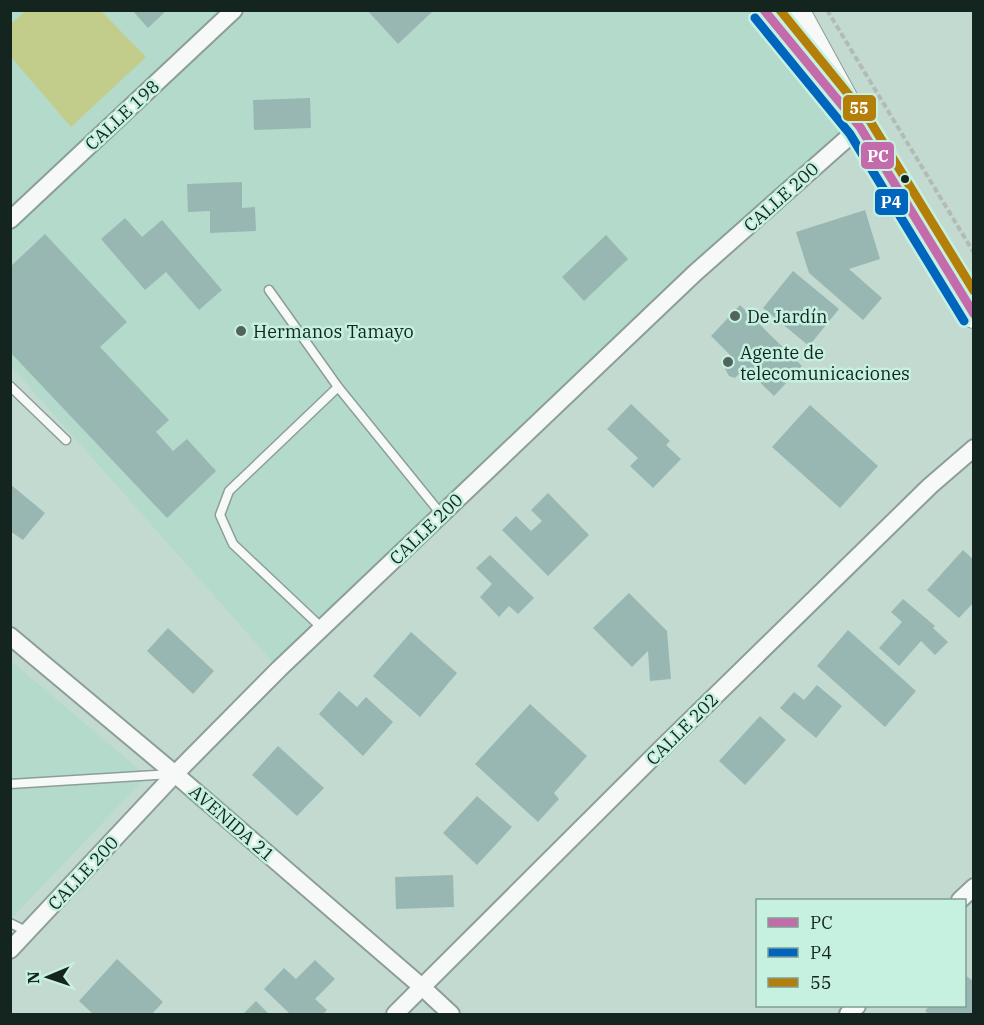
<svg xmlns="http://www.w3.org/2000/svg" width="984" height="1025" viewBox="0 0 984 1025" font-family="'IBM Plex Serif',serif">
	<rect width="100%" height="100%" fill="#c3dad1"/>
	<!-- built -->
	<g fill="#b3daca">
		<path d="M10,11H764L860,127L279,669L11,366Z"/>
		<path d="M11,661L147,776L11,919Z"/>
	</g>
	<!-- green -->
	<path fill="#c3cd8b" d="M26,10L101,11L146,57L71,127L11,57V24Z"/>
	<!-- building -->
	<g fill="#99b7b2">
		<path d="M132,10H167L148,28Z"/>
		<path d="M367,10H434L398,44Z"/>
		<path d="M310,98L311,128L254,130L253,100Z"/>
		<path d="M242,182V208L255,207L256,231L210,233V211L188,212L187,184Z"/>
		<path d="M865,210L880,259L849,269L882,298L863,320L809,273L796,232Z"/>
		<path d="M125,218L142,237L162,220L222,290L199,310L166,272L145,290L101,239Z"/>
		<path d="M45,234L127,322L100,347L169,420L156,432L173,451L187,439L216,471L167,518L10,352V267Z"/>
		<path d="M606,235L628,259L584,301L562,277Z"/>
		<path d="M793,271L839,309L809,346L763,308Z"/>
		<path d="M740,305L802,366L774,396L745,368L735,378L729,376L724,367V361L730,355L711,336Z"/>
		<path d="M631,404L670,441L666,445L681,459L653,488L630,466L638,458L607,429Z"/>
		<path d="M810,405L878,466L840,508L772,447Z"/>
		<path d="M10,484L45,513L23,540L10,531Z"/>
		<path d="M548,493L589,535L548,576L502,530L516,516L531,531L542,521L531,510Z"/>
		<path d="M963,550L974,560V602L959,618L927,590Z"/>
		<path d="M490,555L534,598L518,614L509,606L499,617L480,597L492,584L476,568Z"/>
		<path d="M629,593L667,631L671,679L650,681L648,651L632,667L593,628Z"/>
		<path d="M903,599L935,626L933,628L948,642L935,655L921,641L899,666L879,648L902,622L891,612Z"/>
		<path d="M168,628L214,671L193,694L147,651Z"/>
		<path d="M848,630L916,691L885,727L817,666Z"/>
		<path d="M411,632L457,673L420,717L373,676Z"/>
		<path d="M817,685L842,706L816,738L780,708L794,692L804,700Z"/>
		<path d="M339,691L357,707L366,697L393,722L363,756L319,714Z"/>
		<path d="M530,704L587,756L554,793L559,799L538,822L475,764Z"/>
		<path d="M760,716L786,740L745,785L719,761Z"/>
		<path d="M278,746L324,788L297,816L252,775Z"/>
		<path d="M477,796L512,827L477,865L443,833Z"/>
		<path d="M453,875L454,907L396,909L395,877Z"/>
		<path d="M117,959L163,1002L152,1014H93L79,1001Z"/>
		<path d="M315,960L335,979L315,999L327,1010L323,1014H290L264,989L284,968L296,979Z"/>
		<path d="M964,974L974,982V1014H929L925,1011L929,1006H964Z"/>
		<path d="M256,1001L269,1014H243Z"/>
	</g>
	<g fill="none" stroke-linecap="round" stroke-linejoin="round">
		<defs>
			<g id="service">
				<path d="M269,290L338,387L441,514"/>
				<path d="M10,386L66,440"/>
				<path d="M322,628L233,544L220,515L229,491L338,387"/>
				<path d="M10,784L172,774"/>
				<path d="M10,923L28,932"/>
			</g>
			<g id="minor">
				<path d="M10,220L234,10"/>
				<path d="M10,636L175,774L422,987L451,1014"/>
				<path d="M960,900L974,887"/>
				<path d="M10,950L175,774L279,669L695,273L860,127"/>
				<path d="M395,1014L667,743L930,486L974,448"/>
				<path d="M848,1014L857,1006"/>
			</g>
			<g id="primary">
				<path d="M764,10L822,80"/>
				<path d="M796,10L860,127L974,315"/>
			</g>
		</defs>
		<!-- service casing -->
		<use href="#service" stroke="#8d9e97" stroke-width="11"/>
		<!-- minor casing -->
		<use href="#minor" stroke="#8d9e97" stroke-width="20"/>
		<!-- primary casing -->
		<use href="#primary" stroke="#8d9e97" stroke-width="28"/>
		<!-- path -->
		<path stroke="#b3bbb8" stroke-width="4" stroke-dasharray="6 3" stroke-linecap="butt" d="M827,10L974,253"/>
		<!-- service -->
		<use href="#service" stroke="#f6f9f8" stroke-width="8"/>
		<!-- minor -->
		<use href="#minor" stroke="#f6f9f8" stroke-width="16"/>
		<!-- primary -->
		<use href="#primary" stroke="#f6f9f8" stroke-width="26"/>
		<defs>
			<path id="bus-1" d="M764,10L860,127L974,314"/>
			<path id="bus-2" d="M755,18L850,134L964,321"/>
			<path id="bus-3" d="M780,10L870,121L974,291"/>
		</defs>
		<!-- bus-1 casing -->
		<use href="#bus-1" stroke="#c6f1e0" stroke-width="14"/>
		<!-- bus-2 casing -->
		<use href="#bus-2" stroke="#c6f1e0" stroke-width="14"/>
		<!-- bus-3 casing -->
		<use href="#bus-3" stroke="#c6f1e0" stroke-width="14"/>
		<!-- bus-1 -->
		<use href="#bus-1" stroke="#c46cab" stroke-width="9"/>
		<!-- bus-2 -->
		<use href="#bus-2" stroke="#0065bd" stroke-width="9"/>
		<!-- bus-3 -->
		<use href="#bus-3" stroke="#b37f09" stroke-width="9"/>
	</g>
	<!-- markers -->
	<circle fill="#14251f" stroke="#c6f1e0" stroke-width="2" cx="905" cy="179" r="5"/>
	<g fill="#51645d" stroke="#c6f1e0" stroke-width="2">
		<circle cx="735" cy="316" r="6"/>
		<circle cx="241" cy="331" r="6"/>
		<circle cx="728" cy="362" r="6"/>
	</g>
	<g text-anchor="middle" dominant-baseline="central" stroke-width="5" stroke-linejoin="round" paint-order="stroke">
		<!-- street labels -->
		<g font-size="18" fill="#14251f" stroke="#c6f1e0">
			<text transform="translate(122 115) rotate(-43)">CALLE 198</text>
			<text transform="translate(781 197) rotate(-42)">CALLE 200</text>
			<text transform="translate(426 529) rotate(-44)">CALLE 200</text>
			<text transform="translate(682 729) rotate(-45)">CALLE 202</text>
			<text transform="translate(232 823) rotate(41)">AVENIDA 21</text>
			<text transform="translate(83 873) rotate(-47)">CALLE 200</text>
		</g>
		<!-- poi labels -->
		<g font-size="18" fill="#14251f" stroke="#c6f1e0" text-anchor="start">
			<text x="747" y="316">De Jardín</text>
			<text x="253" y="331">Hermanos Tamayo</text>
			<text x="740" y="352">Agente de<tspan x="740" dy="21">telecomunicaciones</tspan></text>
		</g>
	</g>
	<g stroke="#c6f1e0" stroke-width="2">
		<rect x="842" y="94" width="35" height="28" rx="6" fill="#b37f09"/>
		<rect x="860" y="141" width="35" height="29" rx="6" fill="#c46cab"/>
		<rect x="874" y="188" width="35" height="28" rx="6" fill="#0065bd"/>
	</g>
	<g font-size="16" text-anchor="middle" font-weight="bold" fill="#fff">
		<text x="859" y="114">55</text>
		<text x="878" y="162">PC</text>
		<text x="891" y="208">P4</text>
	</g>
	<!-- border -->
	<rect width="984" height="1025" fill="none" stroke="#14251f" stroke-width="24"/>
	<!-- legend -->
	<rect x="756" y="899" width="210" height="108" fill="#c6f1e0" stroke="#7f9f93" stroke-width="1.5"/>
	<rect x="768" y="918" width="30" height="9" fill="#c46cab" stroke="#7f9f93" stroke-width="1.5"/>
	<text x="810" y="929" font-size="18" fill="#14251f">PC</text>
	<rect x="768" y="948" width="30" height="9" fill="#0065bd" stroke="#7f9f93" stroke-width="1.5"/>
	<text x="810" y="959" font-size="18" fill="#14251f">P4</text>
	<rect x="768" y="978" width="30" height="9" fill="#b37f09" stroke="#7f9f93" stroke-width="1.5"/>
	<text x="810" y="989" font-size="18" fill="#14251f">55</text>
	<!-- north arrow -->
	<g transform="translate(48 977) rotate(268)" stroke="#c6f1e0" stroke-width="4.5" paint-order="stroke">
	<path d="M0-4.5L10 22L0 15L-10 22Z" fill="#14251f"/>
	<text y="-9" font-size="16" font-weight="bold" text-anchor="middle" fill="#14251f">N</text>
	</g>
</svg>
